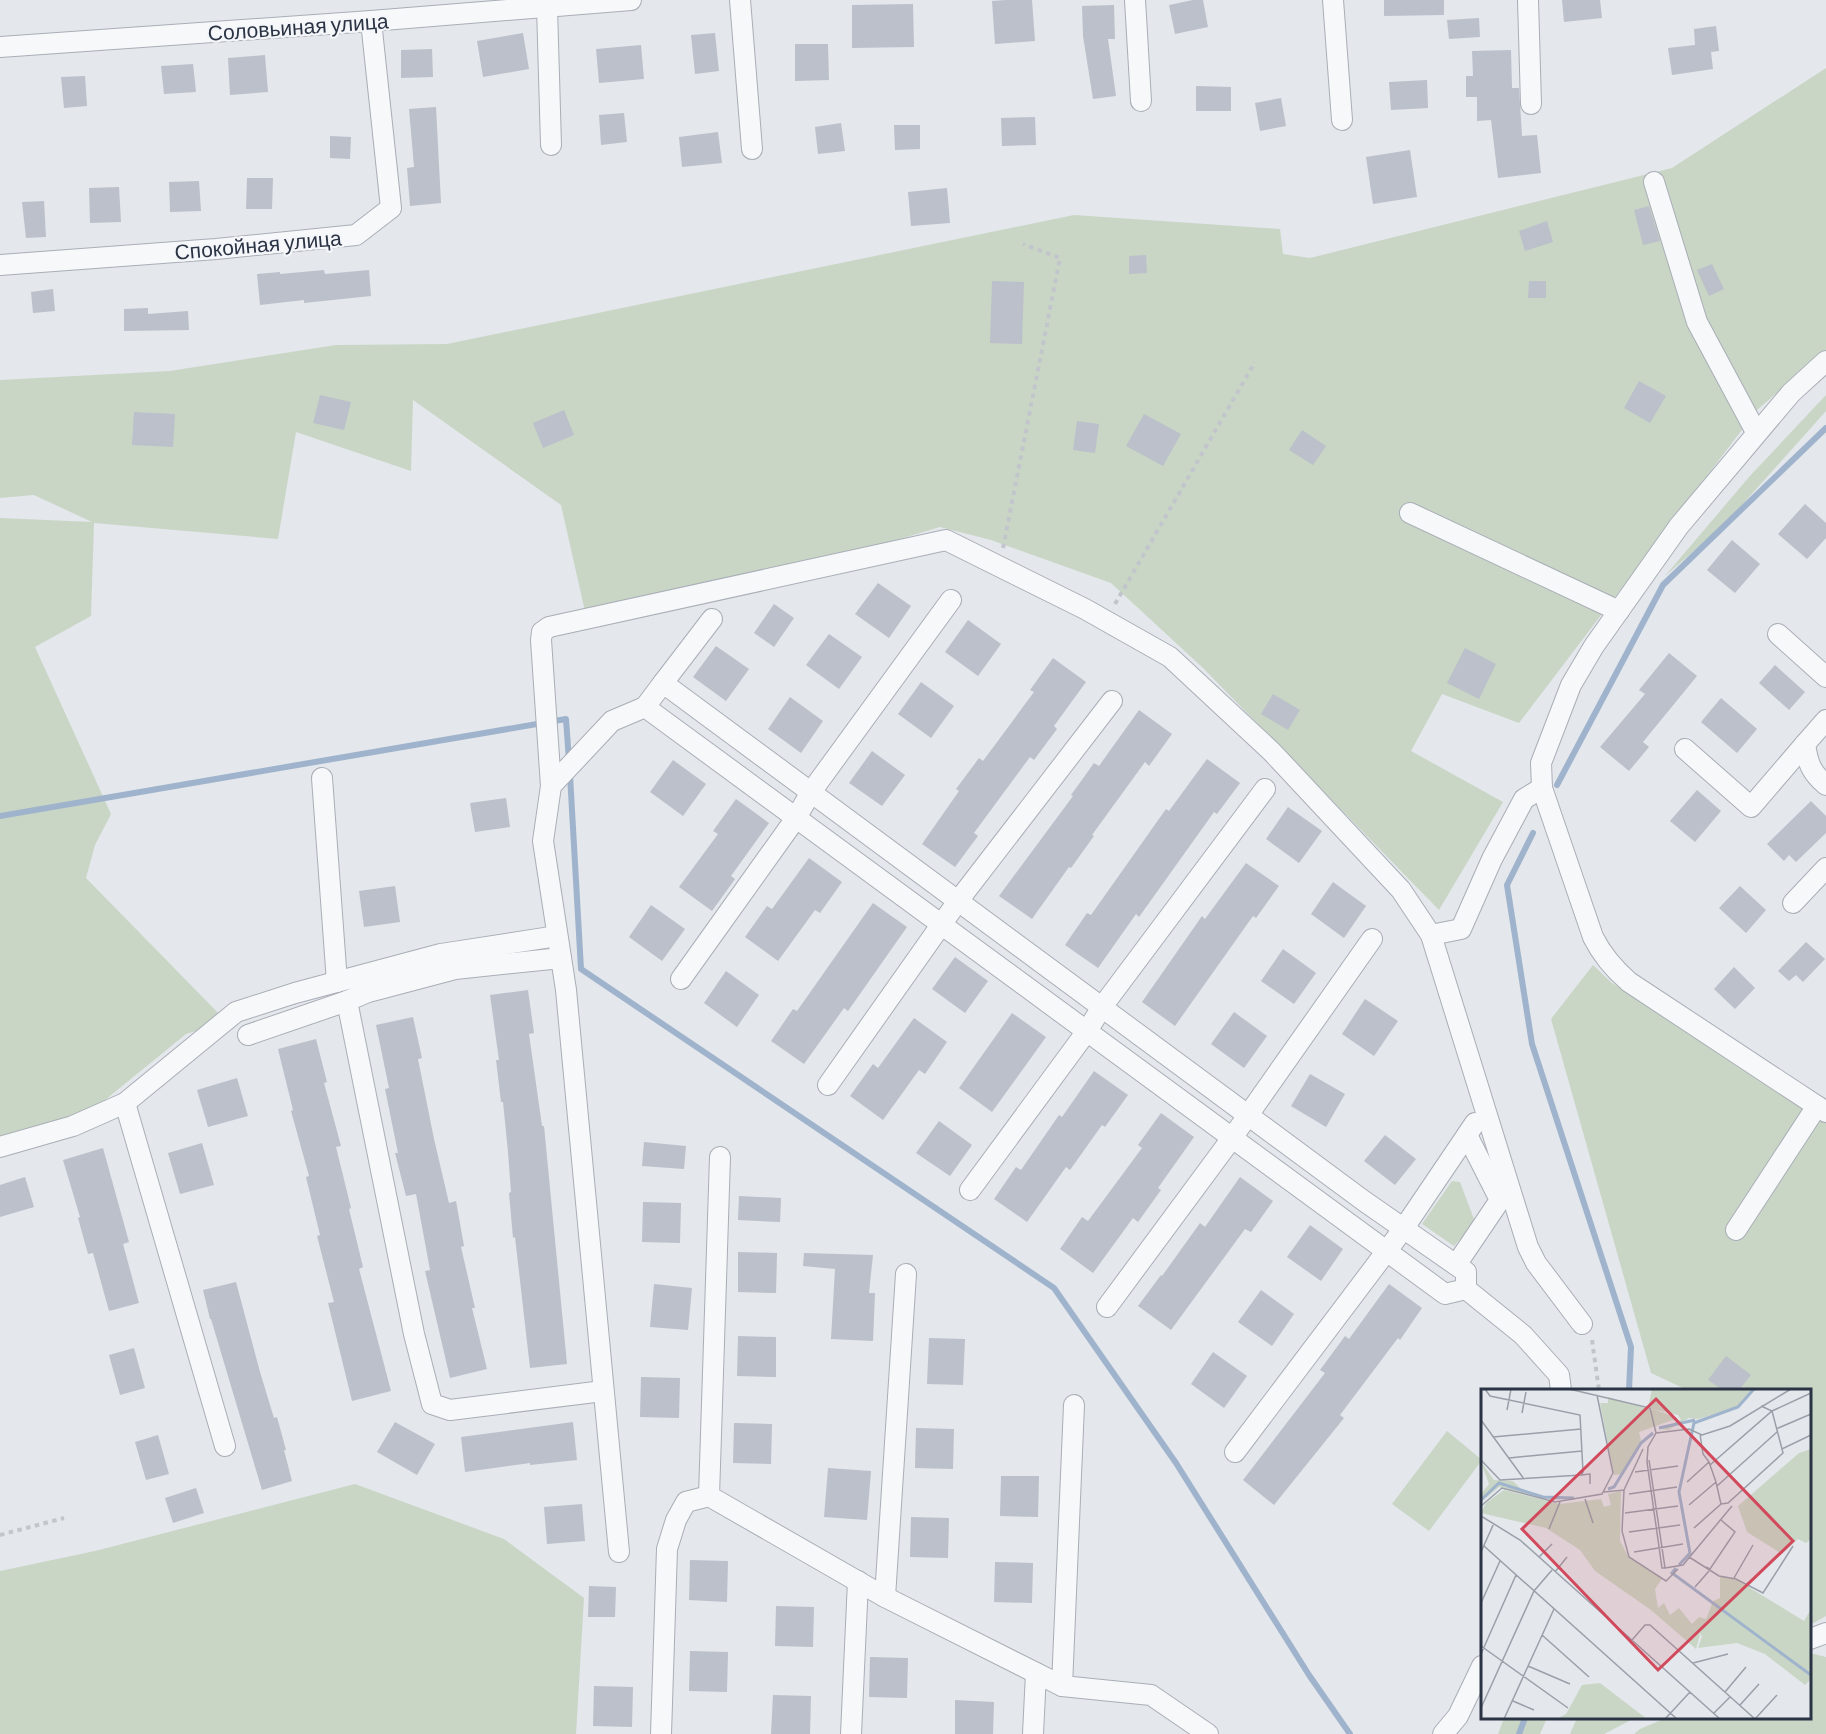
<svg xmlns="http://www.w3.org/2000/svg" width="1826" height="1734" viewBox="0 0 1826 1734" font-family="Barlow,sans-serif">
	<rect width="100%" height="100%" fill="#e4e7ec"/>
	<!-- green -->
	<g fill="#c9d6c5">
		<path d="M1826,68V351L1757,410L1519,723L1442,694L1411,751L1503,802L1439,910L1203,668L1111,583L991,540L940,527L760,581L586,616L561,505L413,400L411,471L296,432L278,539L94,523L91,616L35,647L111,814L95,845L86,878L227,1022L186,1034L94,1109L0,1137V518L92,522L34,495L0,498V380L170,371L336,345L447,344L1074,215L1280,229L1283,254L1310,258L1672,168Z"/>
		<path d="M1826,395V411L1724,525L1665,576L1749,477Z"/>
		<path d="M1593,965L1612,983L1775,1085L1826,1119V1616L1810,1625V1390H1687L1651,1373L1551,1019Z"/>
		<path d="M1452,1181L1460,1182L1475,1222L1454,1246L1422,1224Z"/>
		<path d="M1447,1431L1482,1460L1429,1531L1392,1504Z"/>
		<path d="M355,1484L504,1539L584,1598L576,1734H0V1571L95,1551Z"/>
		<path d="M1810,1653L1826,1657V1734H1634L1640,1729L1666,1718H1810Z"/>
		<path d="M1504,1718H1547L1540,1734H1498Z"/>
		<path d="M1577,1718H1635L1604,1734H1570Z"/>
	</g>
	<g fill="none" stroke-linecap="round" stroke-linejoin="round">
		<!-- stream -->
		<g stroke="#9fb4cc" stroke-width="6">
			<path d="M570,775L581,969L1054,1288L1176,1463L1309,1675L1350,1734"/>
			<path d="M1557,785L1663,585L1826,428"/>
			<path d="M0,816L566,719L569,761"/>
			<path d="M1533,833L1507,885L1532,1044L1631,1347L1629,1390"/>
			<path d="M1519,1734L1525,1718"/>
		</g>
	</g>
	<!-- building -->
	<g fill="#bbc0ca">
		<path d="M1006,0H1032L1035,41L995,44L992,1Z"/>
		<path d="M1193,0H1203L1208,27L1175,34L1169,5Z"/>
		<path d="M1384,0H1444V15L1384,16Z"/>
		<path d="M1562,0H1600L1602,18L1564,22Z"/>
		<path d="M913,4L914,47L852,48V5Z"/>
		<path d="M1114,5L1115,39H1108L1116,96L1093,99L1083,36L1082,6Z"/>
		<path d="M1479,18L1480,37L1449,39L1447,20Z"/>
		<path d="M1716,26L1719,51L1711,52L1713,69L1672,75L1668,48L1695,45L1694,29Z"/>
		<path d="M523,33L529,69L483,77L477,41Z"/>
		<path d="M715,33L719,71L695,74L691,35Z"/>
		<path d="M795,44H828L829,80L795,81Z"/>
		<path d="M641,45L644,79L599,83L596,49Z"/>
		<path d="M432,49L433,77L401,78V50Z"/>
		<path d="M1511,50L1512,88H1519L1522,136L1537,135L1541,173L1498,178L1491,120L1477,121V97H1466V76H1473L1472,51Z"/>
		<path d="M265,55L268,92L230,95L228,58Z"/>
		<path d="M193,64L196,92L164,94L161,66Z"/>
		<path d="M85,76L87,106L64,108L61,77Z"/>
		<path d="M1427,80L1428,108L1391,110L1389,82Z"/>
		<path d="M1196,86L1231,87V111H1196Z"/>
		<path d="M1281,98L1286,126L1260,131L1255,103Z"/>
		<path d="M436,107L441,203L410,206L407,168L414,167L409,109Z"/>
		<path d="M624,113L627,142L601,145L599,115Z"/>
		<path d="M1035,117L1036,145L1002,146L1001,118Z"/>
		<path d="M841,123L845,151L818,154L815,127Z"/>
		<path d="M894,125H920V149L895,150Z"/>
		<path d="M718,132L722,163L682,167L679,137Z"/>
		<path d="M330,136L351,137L350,159L330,158Z"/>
		<path d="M1410,150L1417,197L1373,204L1366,157Z"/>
		<path d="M247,178H273L272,209H246Z"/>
		<path d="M199,181L201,211L170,212L169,182Z"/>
		<path d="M119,187L121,222L90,223L89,188Z"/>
		<path d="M947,188L950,223L911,226L908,192Z"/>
		<path d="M44,201L46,237L26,238L22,202Z"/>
		<path d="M1649,206L1660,241L1643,245L1634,210Z"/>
		<path d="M1547,221L1553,242L1525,251L1519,231Z"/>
		<path d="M1146,255L1147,273L1129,274V256Z"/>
		<path d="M1712,264L1724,289L1709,296L1697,270Z"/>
		<path d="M324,270L325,274L369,270L371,296L304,303V300L260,305L257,274L280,272V274Z"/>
		<path d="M992,281L1024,282L1022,344L990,343Z"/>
		<path d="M1529,281H1546V298H1528Z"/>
		<path d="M53,289L55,311L33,313L31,292Z"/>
		<path d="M148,308V314L188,311L189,330L124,331V309Z"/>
		<path d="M1639,381L1666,396L1650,423L1624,408Z"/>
		<path d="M320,395L351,402L344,430L313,423Z"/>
		<path d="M564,410L574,435L543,448L533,423Z"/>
		<path d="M134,412L175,414L173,447L132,445Z"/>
		<path d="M1144,414L1181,434L1163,466L1126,446Z"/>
		<path d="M1077,421L1099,424L1095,453L1073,450Z"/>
		<path d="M1302,430L1326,446L1313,465L1289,450Z"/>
		<path d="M1805,504L1826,523V538L1807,559L1778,534Z"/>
		<path d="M1732,540L1760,564L1735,593L1707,570Z"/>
		<path d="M878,583L911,606L889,638L855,614Z"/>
		<path d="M774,604L794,618L774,647L754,633Z"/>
		<path d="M968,620L1001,644L978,676L945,652Z"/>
		<path d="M829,634L862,657L839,689L806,665Z"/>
		<path d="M716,646L749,669L726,701L693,677Z"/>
		<path d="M1465,648L1496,664L1479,699L1447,683Z"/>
		<path d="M1669,653L1697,676L1643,742L1649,747L1629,771L1600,747L1645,694L1639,690Z"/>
		<path d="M1053,658L1086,682L1054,726L1057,729L1034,760L1030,757L974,833L978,836L955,867L922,844L959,791L956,789L979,758L983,761L1034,692L1030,690Z"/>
		<path d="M1775,665L1805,692L1789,710L1759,683Z"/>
		<path d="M921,682L954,706L931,738L898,714Z"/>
		<path d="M1273,694L1300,710L1288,730L1261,714Z"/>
		<path d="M790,697L823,721L801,753L768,729Z"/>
		<path d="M1721,698L1757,729L1737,753L1701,722Z"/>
		<path d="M1139,710L1172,734L1149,766L1145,762L1092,835L1094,836L1071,868L1069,867L1032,919L999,896L1073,796L1071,795L1094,763L1099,766Z"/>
		<path d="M872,751L905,775L882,806L849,783Z"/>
		<path d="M1207,759L1240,783L1217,814L1214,812L1139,917L1136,914L1098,968L1065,945L1087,913L1091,915L1166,809L1169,811Z"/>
		<path d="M673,760L706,784L683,816L650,792Z"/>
		<path d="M1697,790L1721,811L1695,842L1670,821Z"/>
		<path d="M506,798L510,827L475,832L470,803Z"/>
		<path d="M736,799L769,823L731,876L735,879L712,911L679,887L718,834L713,831Z"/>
		<path d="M1811,801L1826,816V833L1796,862L1789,855L1784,861L1767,844Z"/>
		<path d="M1288,807L1322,831L1299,863L1266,839Z"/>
		<path d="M809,858L842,882L820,913L815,910L778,961L745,937L767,906L772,909Z"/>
		<path d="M1246,863L1279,886L1256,918L1253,916L1175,1026L1142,1002L1202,916L1205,919Z"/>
		<path d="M1333,882L1366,906L1344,938L1311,914Z"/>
		<path d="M395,886L400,922L364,927L359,891Z"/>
		<path d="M1740,886L1766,910L1746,933L1719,908Z"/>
		<path d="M873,903L907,927L848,1011L844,1008L804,1064L771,1041L793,1009L797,1011Z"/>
		<path d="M651,905L685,929L662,961L629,937Z"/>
		<path d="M1806,942L1825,959L1803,982L1796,975L1789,981L1778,971Z"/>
		<path d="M1283,949L1316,973L1294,1004L1261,981Z"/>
		<path d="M955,957L988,981L965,1013L932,989Z"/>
		<path d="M1734,967L1755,988L1735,1009L1714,989Z"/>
		<path d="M726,971L759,995L737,1027L704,1003Z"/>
		<path d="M528,990L534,1033L529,1034L542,1126H544L567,1364L530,1368L515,1237L513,1238L509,1193L511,1192L508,1152L503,1102H501L496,1060H499L490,995Z"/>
		<path d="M1365,999L1398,1021L1374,1056L1342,1034Z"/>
		<path d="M1234,1012L1267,1036L1244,1068L1211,1044Z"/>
		<path d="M1012,1013L1046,1037L992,1112L959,1088Z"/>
		<path d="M413,1017L422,1058L418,1059L434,1139L449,1203L456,1201L464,1246L461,1247L475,1308H472L487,1369L450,1378L425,1271L430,1270L416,1194L406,1196L395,1153H398L385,1089L389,1088L376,1025Z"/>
		<path d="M914,1018L947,1042L925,1074L919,1070L883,1120L850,1096L873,1064L878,1068Z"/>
		<path d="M316,1039L327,1082L324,1083L341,1146L336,1147L351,1208L349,1209L363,1267L359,1269L391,1391L352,1401L328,1303L334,1302L317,1236L320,1235L306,1177L309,1176L291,1111L293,1110L278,1049Z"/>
		<path d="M1094,1071L1128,1095L1105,1127L1102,1125L1070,1170L1066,1167L1027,1222L994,1199L1016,1167L1021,1170L1059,1115L1062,1117Z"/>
		<path d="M1310,1074L1345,1094L1326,1127L1291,1106Z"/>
		<path d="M237,1078L248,1116L208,1127L197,1090Z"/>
		<path d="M1161,1113L1194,1137L1158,1188L1161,1190L1138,1222L1133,1218L1093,1273L1060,1249L1082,1217L1088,1221L1142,1148L1138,1145Z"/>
		<path d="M939,1121L972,1145L950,1176L916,1153Z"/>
		<path d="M1385,1135L1416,1159L1395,1185L1364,1161Z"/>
		<path d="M644,1142L686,1146L684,1169L642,1166Z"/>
		<path d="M202,1143L214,1185L180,1194L168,1153Z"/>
		<path d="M103,1148L129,1242L123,1244L139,1303L109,1311L93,1253L88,1254L78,1218L80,1217L63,1160Z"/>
		<path d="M25,1177L34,1207L0,1217V1185Z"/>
		<path d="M1240,1177L1273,1201L1251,1232L1245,1229L1171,1330L1138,1306L1161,1275L1162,1276L1200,1223L1205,1227Z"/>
		<path d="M739,1196L781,1198L780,1222L738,1220Z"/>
		<path d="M643,1202L681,1203L680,1243L642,1242Z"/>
		<path d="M1310,1225L1343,1249L1321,1281L1287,1257Z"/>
		<path d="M738,1252L777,1253L776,1293L738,1292Z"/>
		<path d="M804,1253L873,1255L869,1293H875L873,1341L831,1339L835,1269L803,1266Z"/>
		<path d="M236,1282L260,1372L274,1418L277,1417L286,1450H284L292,1481L262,1490L211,1319H210L203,1290Z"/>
		<path d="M654,1284L692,1288L688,1330L650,1327Z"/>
		<path d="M1389,1284L1422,1308L1400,1340L1398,1338L1340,1415L1344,1418L1274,1505L1243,1480L1325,1373L1320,1370L1345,1336L1349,1339Z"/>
		<path d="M1261,1290L1294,1314L1272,1346L1238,1322Z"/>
		<path d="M738,1336L776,1337V1377L737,1376Z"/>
		<path d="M929,1338L965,1339L963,1385L927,1384Z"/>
		<path d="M134,1348L145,1388L120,1395L109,1355Z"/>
		<path d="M1213,1352L1247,1376L1224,1408L1191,1384Z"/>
		<path d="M1726,1356L1751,1375L1739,1390H1723L1708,1380Z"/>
		<path d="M641,1377L680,1378L679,1418L640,1417Z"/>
		<path d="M395,1422L435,1444L417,1475L377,1452Z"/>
		<path d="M573,1422L577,1460L530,1465V1463L465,1472L461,1437Z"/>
		<path d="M734,1423L772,1424L771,1464L733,1463Z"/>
		<path d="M916,1428L954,1429L953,1469L915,1468Z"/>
		<path d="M158,1435L169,1474L146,1480L135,1442Z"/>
		<path d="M828,1468L871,1471L867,1520L824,1517Z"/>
		<path d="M1001,1476H1039L1038,1517L1000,1516Z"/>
		<path d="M196,1488L204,1513L173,1523L165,1498Z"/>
		<path d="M582,1504L585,1541L547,1544L544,1507Z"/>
		<path d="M911,1517L949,1518L948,1558L910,1557Z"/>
		<path d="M690,1560L728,1561L727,1602L689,1600Z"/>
		<path d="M995,1562L1033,1563L1032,1603L994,1602Z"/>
		<path d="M589,1586L616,1587L615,1617H588Z"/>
		<path d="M776,1606L814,1607L813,1647L775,1646Z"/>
		<path d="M690,1651L728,1652L727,1692L689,1691Z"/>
		<path d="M870,1657L908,1658L907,1698L869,1697Z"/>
		<path d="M594,1686L633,1687L632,1727L593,1726Z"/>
		<path d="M773,1695L811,1696L810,1734H771Z"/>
		<path d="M955,1700L994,1702L993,1734H955Z"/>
	</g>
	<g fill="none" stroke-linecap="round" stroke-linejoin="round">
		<defs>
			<g id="minor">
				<path d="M740,0L752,149"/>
				<path d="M1135,0L1141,101"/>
				<path d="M1333,0L1342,120"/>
				<path d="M1528,0L1531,104"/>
				<path d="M547,7L551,145"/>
				<path d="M0,47L371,21L631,0"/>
				<path d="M1654,182L1697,322L1756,432"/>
				<path d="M0,265L216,249L356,235L391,208L371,21"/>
				<path d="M1826,361L1791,393L1679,526L1594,646L1571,685L1541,763L1542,788L1593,937C1602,955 1614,969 1629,982L1826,1112"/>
				<path d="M1410,513L1619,611"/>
				<path d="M1778,634L1826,677"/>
				<path d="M663,683L1364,1201L1466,1272V1289L1445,1294L645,707Z"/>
				<path d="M663,683L712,619"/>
				<path d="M1826,720L1805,744C1808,764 1811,772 1826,785"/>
				<path d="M1685,749L1751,807L1805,744"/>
				<path d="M322,778L337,982"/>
				<path d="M551,786L541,640L542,632L549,627L946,540L1085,609L1170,657L1272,752L1401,890L1431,935L1461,929L1492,859L1524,799L1542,788"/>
				<path d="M1793,903L1826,868"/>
				<path d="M1431,935L1528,1247L1536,1263L1582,1324"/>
				<path d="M561,958L455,969L368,992L347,1001L414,1334L432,1404L450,1410L603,1391"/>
				<path d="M681,979L796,818L811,792L951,600"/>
				<path d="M248,1035L347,1001"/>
				<path d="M828,1085L958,901L1112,701"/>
				<path d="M125,1103L225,1446"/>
				<path d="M0,1147L73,1126L125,1103L236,1012L295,993L441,954L557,936"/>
				<path d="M720,1157L709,1496L885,1597L906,1274"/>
				<path d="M970,1190L1087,1031L1102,1007L1265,789"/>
				<path d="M1736,1230L1817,1106"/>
				<path d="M1456,1265L1500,1200L1467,1135"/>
				<path d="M1466,1289L1523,1335L1559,1375L1561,1390"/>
				<path d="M1107,1307L1232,1138L1372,939"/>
				<path d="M1235,1452L1404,1228L1475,1123"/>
				<path d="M619,1552L566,990L543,841L551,786L612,721L645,707"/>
				<path d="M885,1597L1062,1686L1074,1405"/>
				<path d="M1810,1639L1826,1633"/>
				<path d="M1062,1686L1151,1695L1208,1734"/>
				<path d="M661,1734L667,1549L676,1520L686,1502L709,1496"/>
				<path d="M851,1734L858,1581"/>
				<path d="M1033,1734L1036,1673"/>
				<path d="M1443,1734L1458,1716L1482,1666"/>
			</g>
		</defs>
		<!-- minor casing -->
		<use href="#minor" stroke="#a9aeb7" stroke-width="22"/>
		<!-- path -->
		<g stroke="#c2c5cb" stroke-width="4" stroke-dasharray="4.5 4.5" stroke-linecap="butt">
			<path d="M1003,548L1060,258L1023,244"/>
			<path d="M1115,604L1255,362"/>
			<path d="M1592,1340L1599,1390"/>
			<path d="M0,1535L64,1518"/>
		</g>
		<!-- minor -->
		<use href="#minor" stroke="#f7f8fa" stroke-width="20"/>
	</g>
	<g text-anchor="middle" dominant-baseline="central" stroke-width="4.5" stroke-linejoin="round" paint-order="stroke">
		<!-- street labels -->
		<g font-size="21" fill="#2b3445" stroke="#f4f6f9">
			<text transform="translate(298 26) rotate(-4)">Соловьиная улица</text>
			<text transform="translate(258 244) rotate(-5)">Спокойная улица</text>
		</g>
	</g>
	<!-- overview -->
	<g transform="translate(1481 1389)">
		<rect width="330" height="330" fill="#e4e7ec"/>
		<path d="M171,0H273L257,18L217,30L208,29L187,41L180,40L200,31L197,26L172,20L197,29L158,43L160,51L140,85L133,86L119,14H127V8L171,21L168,14ZM330,60V150L325,154L317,150L301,165L266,143L257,117L318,64ZM0,73L13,91L32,92L40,100L61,108L97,109L69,111L18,98L0,113V105L8,95ZM23,101L78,115L120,110L123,118L130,116L127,105L140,102L139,152L148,169L181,190L174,200L177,219L183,214L189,226L198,219L211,235L218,228L225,230L232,212L239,209V187L256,191L323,232L330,220V290L324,296L284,265L256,254L217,259L221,247L212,237L219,246L215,260L170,221L114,182L99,161L65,139L0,124L5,114ZM119,294L166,330H75L85,325L101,296Z" fill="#c9d6c5"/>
		<path fill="none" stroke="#9fb4cc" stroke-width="3" d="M178,39L214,31M127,100L133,98L160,54L172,44M0,111L18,94L62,108L93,109M198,176L209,164L198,103L213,34L257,18L273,0M195,179L191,184L330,286"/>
		<path fill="none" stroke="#9a9fa9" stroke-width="1.5" d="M88,0L169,19L175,44L167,58L166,73L181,179H184L168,71M280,17L291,22L301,60L330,46M26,21L30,0M41,24L45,3M0,31L43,90M295,40L330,25M175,44L208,40L221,46L249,37L310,0M219,45L222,65L228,73M12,48L100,40M28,69L101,62M0,71L19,91L100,86L102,83L99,26L9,7L4,0M229,76L291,22L330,4M154,83L197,77M100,86L109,85V95M206,93L228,73L235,93M236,97L296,43M143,101L162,60M123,103L143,101L141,142L148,168L185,192L197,180M148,105L196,98M104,110L112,134M240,115L247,114L302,64L301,60M208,116L235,93L240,115L213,139M0,117L21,99L74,113L121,105L132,84L116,6M144,124L197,117M0,127L39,151L239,330M68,140L79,113M148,143L199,136M3,157L196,330M0,163L13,134M153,163L202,155M58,168L71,155M208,168L238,187L255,190L282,204L312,157M225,178L229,180L254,143L240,131M184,179L202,176L251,117M74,183L86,168M253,189L272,156M214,198L228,182M0,214L19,172M61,246L108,288M151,251L164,236H169L274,330L296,306M0,257L87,319M0,265L35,186M212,274L247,265M47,277L89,295M244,303L265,278M32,312L53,321M259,316L278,295M0,319L53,202L71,181M233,324L249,308M23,330L73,220M184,330L209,303"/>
		<path fill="#d1495b" fill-opacity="0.15" stroke="#d1495b" stroke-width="3" d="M175,10L312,152L177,281L41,140Z"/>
		<rect width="330" height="330" fill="none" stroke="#2b3445" stroke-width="3"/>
	</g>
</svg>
